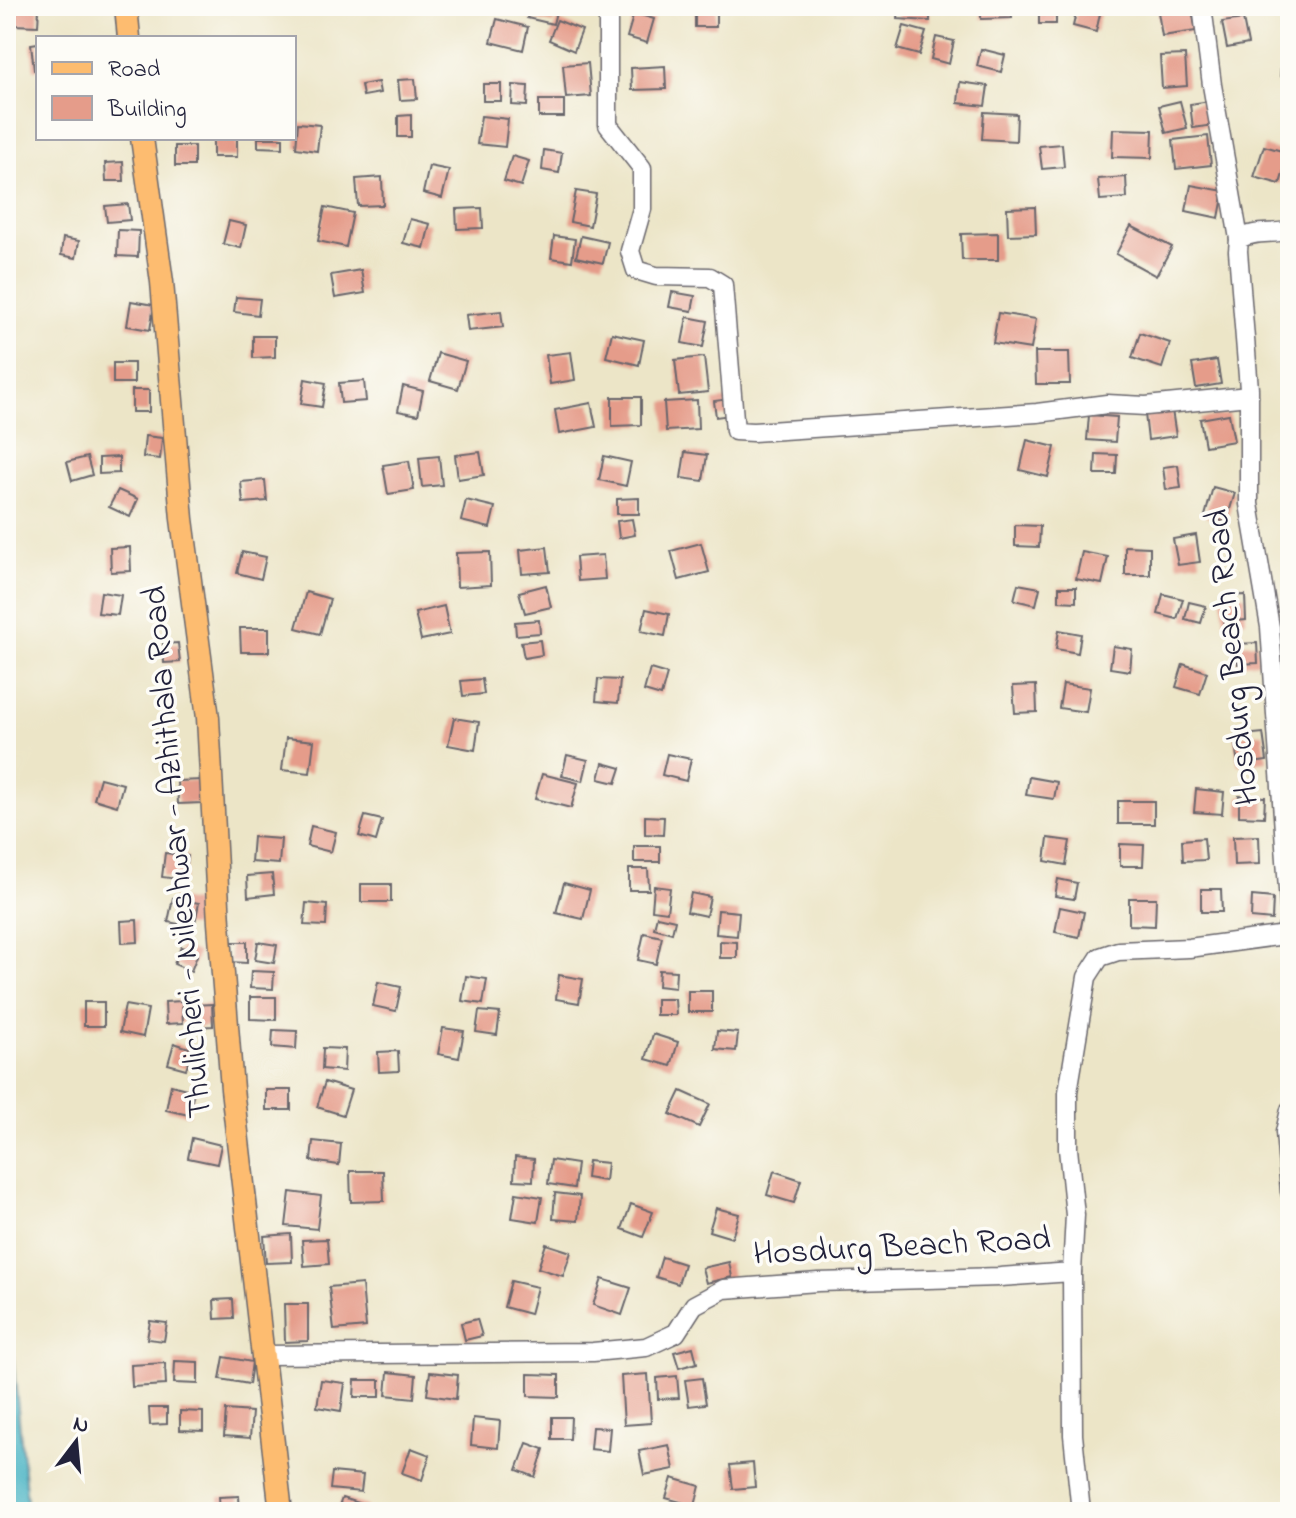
<svg xmlns="http://www.w3.org/2000/svg" width="1296" height="1518" viewBox="0 0 1296 1518" font-family="'Indie Flower',sans-serif">
	<rect width="100%" height="100%" fill="#fdfcf7"/>
	<filter id="ink" filterUnits="userSpaceOnUse"><feTurbulence type="fractalNoise" baseFrequency=".0125" numOctaves="2"/><feDisplacementMap in="SourceGraphic" scale="16" xChannelSelector="R" yChannelSelector="G"/><feConvolveMatrix kernelMatrix="1 2 1 2 8 2 1 2 1" color-interpolation-filters="sRGB"/></filter>
	<filter id="wash" filterUnits="userSpaceOnUse"><feTurbulence type="fractalNoise" baseFrequency=".006" numOctaves="4" result="noise"/><feDisplacementMap in="SourceGraphic" scale="32" xChannelSelector="R" yChannelSelector="G"/><feGaussianBlur stdDeviation="1.8" result="paint"/><feColorMatrix in="noise" values="0 0 0 0 0 0 0 0 0 0 0 0 0 0 0 0 0 1.4 0 .05"/><feComposite in="paint" operator="in"/></filter>
	<g filter="url(#wash)">
		<rect width="100%" height="100%" fill="#ece5c7"/>
		<!-- water -->
		<path fill="#48b4c4" stroke="#356b80" stroke-width="2" d="M6,1287L28,1512H6Z"/>
		<g id="blocks">
			<!-- building -->
			<g fill="#e59c8a">
				<path d="M14,6L39,7L38,26L13,25Z"/>
				<path d="M530,6L557,8L553,24L527,18Z"/>
				<rect x="695" y="6" width="21" height="21"/>
				<path d="M899,6H930V21L898,19Z"/>
				<path d="M981,6H1011L1012,18L981,19Z"/>
				<rect x="1039" y="6" width="17" height="18"/>
				<path d="M1157,6H1191L1196,31L1162,36Z"/>
				<path d="M1077,9L1100,14L1096,32L1073,26Z"/>
				<path d="M634,13L654,19L647,43L627,37Z"/>
				<path d="M497,19L528,27L523,50L491,42Z"/>
				<path d="M1243,19L1248,44L1227,48L1222,22Z"/>
				<path d="M557,20L582,30L574,51L549,40Z"/>
				<path d="M904,26L926,32L919,55L897,49Z"/>
				<path d="M936,37L954,41L949,64L931,59Z"/>
				<path d="M38,43V69L34,70L31,44Z"/>
				<path d="M981,49L1005,55L1001,72L977,66Z"/>
				<path d="M1282,52L1290,53V77L1280,76Z"/>
				<path d="M1185,55L1187,86L1162,88L1160,56Z"/>
				<path d="M588,63L591,96L566,98L563,65Z"/>
				<path d="M665,66L666,89L632,90L631,68Z"/>
				<path d="M415,79L417,99L400,100L398,80Z"/>
				<path d="M378,82L380,93L363,96L361,85Z"/>
				<path d="M960,82L988,86L985,106L958,103Z"/>
				<rect x="483" y="84" width="18" height="17"/>
				<path d="M513,85L528,86L527,106L512,105Z"/>
				<rect x="539" y="100" width="25" height="17"/>
				<path d="M1180,101L1187,128L1166,133L1159,106Z"/>
				<path d="M1210,101L1214,125L1193,128L1190,104Z"/>
				<path d="M984,112L1017,114L1016,141L982,139Z"/>
				<path d="M411,115V137H398V116Z"/>
				<path d="M481,116L508,119L505,147L477,144Z"/>
				<path d="M298,123L320,125L317,151L296,148Z"/>
				<path d="M1113,129L1153,130L1152,158L1112,157Z"/>
				<path d="M1208,136L1211,165L1176,169L1173,140Z"/>
				<rect x="213" y="138" width="24" height="19"/>
				<path d="M258,138H283V148L258,147Z"/>
				<path d="M1062,144L1064,167L1042,169L1039,146Z"/>
				<rect x="175" y="146" width="19" height="20"/>
				<path d="M1264,146L1289,153L1280,184L1254,177Z"/>
				<path d="M544,150L562,153L559,173L542,170Z"/>
				<path d="M512,156L529,161L521,186L504,181Z"/>
				<path d="M123,162L124,181H106L105,163Z"/>
				<path d="M429,166L449,170L442,198L423,193Z"/>
				<path d="M382,177L383,205L358,206L356,179Z"/>
				<path d="M1126,177L1127,198L1100,200L1098,179Z"/>
				<path d="M1191,185L1224,191L1219,218L1186,211Z"/>
				<path d="M576,191L596,194L590,226L570,222Z"/>
				<path d="M128,204L130,220L107,222L105,206Z"/>
				<path d="M325,207L353,213L346,247L318,241Z"/>
				<path d="M1035,207L1036,234L1008,235L1007,208Z"/>
				<path d="M482,208L483,228L457,229L456,209Z"/>
				<path d="M410,219L430,224L424,248L403,243Z"/>
				<path d="M229,221L246,225L241,248L223,244Z"/>
				<path d="M1131,226L1172,247L1156,276L1116,254Z"/>
				<path d="M118,230L139,231L138,257L117,256Z"/>
				<path d="M998,233V260H962L961,234Z"/>
				<path d="M554,236L575,239L572,261L551,258Z"/>
				<path d="M581,236L608,242L603,263L576,257Z"/>
				<path d="M63,238L79,241L76,258L61,255Z"/>
				<path d="M361,270L365,293L335,298L331,275Z"/>
				<path d="M672,292L695,296L692,311L669,307Z"/>
				<path d="M236,297L260,299L258,315L234,312Z"/>
				<path d="M131,301L154,305L150,330L127,326Z"/>
				<path d="M501,311L503,327L468,331L466,315Z"/>
				<path d="M998,313L1036,319L1031,349L993,343Z"/>
				<path d="M687,317L708,321L703,347L682,343Z"/>
				<path d="M612,333L644,340L639,365L606,357Z"/>
				<path d="M1140,333L1170,343L1162,368L1132,358Z"/>
				<path d="M253,336H275V357L253,358Z"/>
				<path d="M571,352L575,380L550,384L546,355Z"/>
				<path d="M1035,352H1069L1070,384H1036Z"/>
				<path d="M438,353L466,361L458,389L430,381Z"/>
				<path d="M704,357L708,392L679,395L675,360Z"/>
				<path d="M1217,360L1221,384L1196,388L1192,364Z"/>
				<rect x="113" y="363" width="21" height="20"/>
				<path d="M305,379L326,383L322,407L301,404Z"/>
				<path d="M364,381L366,401L341,403L339,383Z"/>
				<path d="M403,386L423,391L418,415L398,411Z"/>
				<rect x="132" y="390" width="17" height="22"/>
				<path d="M612,397H641V425L612,426Z"/>
				<path d="M729,399L731,415L716,417L714,401Z"/>
				<path d="M697,400L698,429L666,431L664,402Z"/>
				<path d="M591,403L596,427L559,434L555,410Z"/>
				<path d="M1172,410L1176,436L1148,440L1145,414Z"/>
				<path d="M1229,414L1234,441L1205,446L1200,419Z"/>
				<path d="M1089,415L1117,417L1115,442L1087,440Z"/>
				<path d="M145,436L162,438L160,459L143,457Z"/>
				<path d="M1027,440L1055,447L1048,477L1020,470Z"/>
				<path d="M480,452L484,475L458,479L455,455Z"/>
				<path d="M685,452L707,455L703,481L681,478Z"/>
				<path d="M1096,454L1117,455L1116,474H1095Z"/>
				<path d="M439,456L442,485L422,487L419,458Z"/>
				<path d="M604,456L631,462L626,486L599,480Z"/>
				<path d="M87,457L92,475L72,481L67,462Z"/>
				<path d="M119,457V473L99,474V458Z"/>
				<path d="M409,461L414,490L388,494L383,465Z"/>
				<path d="M1178,465L1181,488L1166,490L1163,467Z"/>
				<path d="M265,480L267,501L243,503L241,482Z"/>
				<path d="M1213,487L1235,493L1226,522L1205,516Z"/>
				<path d="M118,490L138,499L130,517L109,507Z"/>
				<path d="M639,498V514H617V499Z"/>
				<path d="M466,500L495,507L490,528L461,521Z"/>
				<path d="M632,519L635,535L619,538L617,521Z"/>
				<path d="M1015,525L1040,526L1039,547L1015,546Z"/>
				<path d="M1196,535L1200,562L1178,565L1173,539Z"/>
				<path d="M701,543L709,572L679,580L671,551Z"/>
				<path d="M1125,546L1150,547V575H1125Z"/>
				<path d="M130,547L131,571L111,572L110,548Z"/>
				<path d="M547,547L550,572L522,574L520,550Z"/>
				<path d="M242,552L266,557L261,579L237,573Z"/>
				<path d="M490,552L491,585L457,587L456,553Z"/>
				<path d="M1082,552L1108,557L1102,584L1076,579Z"/>
				<path d="M603,555L605,579L578,581L576,557Z"/>
				<path d="M1018,584L1040,588L1036,605L1014,600Z"/>
				<path d="M546,585L551,607L525,613L519,592Z"/>
				<path d="M1059,587H1076V602L1059,601Z"/>
				<path d="M101,592L121,595L118,615L98,613Z"/>
				<path d="M306,592L330,599L320,634L296,628Z"/>
				<path d="M1163,594L1183,599L1177,619L1158,614Z"/>
				<path d="M1245,595L1246,620L1224,622L1222,596Z"/>
				<path d="M1189,602L1206,606L1201,623L1185,619Z"/>
				<path d="M444,606L450,634L421,640L415,613Z"/>
				<path d="M646,609L669,614L665,636L641,631Z"/>
				<path d="M539,620L540,633L516,635L515,622Z"/>
				<path d="M240,628H269V652H241Z"/>
				<path d="M1059,630L1081,634L1078,653L1056,649Z"/>
				<path d="M540,640L542,655L524,658L521,642Z"/>
				<path d="M178,643L180,662L164,663L163,644Z"/>
				<path d="M1257,643L1258,663L1238,664L1237,644Z"/>
				<path d="M1113,646L1132,649L1130,671L1110,668Z"/>
				<path d="M1183,664L1207,672L1200,694L1176,687Z"/>
				<path d="M650,669L667,674L661,696L644,691Z"/>
				<path d="M482,679L484,694L463,696L461,681Z"/>
				<path d="M598,679L620,680L618,703L596,701Z"/>
				<path d="M1063,684L1090,688L1086,712L1059,708Z"/>
				<path d="M1036,685L1037,712L1015,713L1013,686Z"/>
				<path d="M454,718L479,722L475,750L448,745Z"/>
				<path d="M1263,733L1267,761L1238,765L1234,736Z"/>
				<path d="M286,738L314,741L310,773L282,770Z"/>
				<path d="M667,754L691,759L686,781L662,775Z"/>
				<path d="M567,755L588,760L583,781L562,776Z"/>
				<path d="M603,763L621,768L616,783L599,779Z"/>
				<path d="M542,774L578,783L571,808L535,799Z"/>
				<path d="M1029,777L1057,782L1054,799L1026,795Z"/>
				<path d="M100,778L123,784L117,806L94,799Z"/>
				<path d="M202,780V803L178,804L177,781Z"/>
				<path d="M1196,789L1224,792L1222,814L1194,812Z"/>
				<path d="M1239,796L1265,797L1264,817L1239,816Z"/>
				<rect x="1118" y="801" width="36" height="23"/>
				<path d="M365,816L382,820L376,841L359,836Z"/>
				<path d="M645,816L664,817L663,835L645,834Z"/>
				<path d="M311,826L336,832L331,852L307,846Z"/>
				<path d="M1259,836L1260,864L1234,865L1233,837Z"/>
				<path d="M253,837L281,839L279,864L251,862Z"/>
				<path d="M1048,838L1070,841L1066,865L1045,861Z"/>
				<path d="M1204,838L1206,860L1183,861L1182,840Z"/>
				<path d="M1120,844L1144,845L1143,866H1120Z"/>
				<rect x="634" y="846" width="26" height="16"/>
				<path d="M165,853L188,856L185,880L162,877Z"/>
				<path d="M629,869H648L649,890H629Z"/>
				<path d="M272,874L274,894L248,897L247,876Z"/>
				<path d="M1058,879L1077,883L1074,899L1055,896Z"/>
				<path d="M564,883L590,890L583,919L556,913Z"/>
				<rect x="361" y="884" width="30" height="18"/>
				<path d="M654,886L670,888L667,912L652,910Z"/>
				<path d="M1201,889H1221L1222,912H1201Z"/>
				<path d="M691,893L710,897L706,916L687,912Z"/>
				<path d="M1252,896L1273,898L1272,920L1251,918Z"/>
				<path d="M173,898L199,903L194,927L168,922Z"/>
				<path d="M1129,898H1156L1155,926L1129,925Z"/>
				<path d="M306,903L327,905L326,926L304,925Z"/>
				<path d="M1060,907L1084,912L1079,937L1055,932Z"/>
				<path d="M718,910L739,912L737,936L716,934Z"/>
				<path d="M657,916L675,920L672,933L654,928Z"/>
				<path d="M137,920L138,942L122,943L121,921Z"/>
				<path d="M644,933L662,937L656,964L638,960Z"/>
				<path d="M720,941L737,942V958H720Z"/>
				<path d="M230,942H247V963L230,962Z"/>
				<path d="M258,942L277,945L274,963L255,960Z"/>
				<path d="M181,947L198,953L191,971L174,964Z"/>
				<path d="M659,970L676,971L675,988L658,986Z"/>
				<path d="M251,971L274,972L273,989L250,988Z"/>
				<path d="M559,975L583,979L579,1003L556,999Z"/>
				<path d="M466,976L487,979L483,1004L462,1001Z"/>
				<path d="M378,982L401,987L396,1011L373,1006Z"/>
				<rect x="688" y="991" width="24" height="21"/>
				<path d="M250,997H276V1020L250,1019Z"/>
				<path d="M656,999H675L676,1015H656Z"/>
				<path d="M182,1001L183,1023L166,1024L165,1002Z"/>
				<rect x="84" y="1002" width="20" height="24"/>
				<path d="M212,1004L213,1026L195,1027L193,1005Z"/>
				<path d="M125,1005L148,1009L143,1037L120,1032Z"/>
				<path d="M479,1011L500,1013L497,1035L476,1032Z"/>
				<path d="M443,1028L464,1031L459,1058L438,1054Z"/>
				<path d="M273,1030L297,1031L296,1049L272,1047Z"/>
				<path d="M717,1031L738,1033L736,1051L715,1049Z"/>
				<path d="M653,1034L678,1042L671,1066L646,1059Z"/>
				<path d="M174,1043L192,1049L186,1069L168,1064Z"/>
				<path d="M323,1048L345,1049L344,1071L322,1069Z"/>
				<path d="M398,1051L399,1071L379,1072L378,1052Z"/>
				<path d="M325,1082L351,1090L343,1115L317,1107Z"/>
				<path d="M171,1085L194,1091L189,1115L166,1110Z"/>
				<rect x="266" y="1090" width="25" height="20"/>
				<path d="M681,1091L710,1104L699,1127L670,1114Z"/>
				<path d="M192,1138L221,1145L217,1164L188,1158Z"/>
				<path d="M313,1141L341,1144L339,1165L311,1161Z"/>
				<path d="M515,1157L534,1159L533,1181L514,1180Z"/>
				<path d="M551,1160L577,1164L574,1188L548,1184Z"/>
				<path d="M588,1161L607,1163L605,1181L586,1178Z"/>
				<path d="M350,1171H383L384,1201L351,1202Z"/>
				<path d="M774,1171L801,1180L794,1203L767,1195Z"/>
				<path d="M290,1192L321,1196L317,1229L286,1226Z"/>
				<path d="M516,1193L542,1197L538,1222L512,1218Z"/>
				<path d="M555,1193L580,1196L578,1221L553,1219Z"/>
				<path d="M631,1204L653,1212L643,1237L622,1229Z"/>
				<path d="M716,1208L739,1214L732,1238L709,1231Z"/>
				<path d="M291,1234L292,1262L266,1263L264,1236Z"/>
				<path d="M327,1239L329,1264L304,1266L302,1240Z"/>
				<path d="M546,1244L571,1252L563,1276L538,1268Z"/>
				<path d="M662,1257L684,1264L678,1284L656,1277Z"/>
				<path d="M729,1262L732,1277L706,1283L702,1268Z"/>
				<path d="M602,1279L631,1288L622,1315L593,1305Z"/>
				<path d="M511,1281L537,1287L530,1314L504,1307Z"/>
				<path d="M362,1284L366,1327L334,1330L329,1287Z"/>
				<path d="M233,1299L234,1318L215,1319L214,1300Z"/>
				<path d="M284,1304H308V1341L285,1342Z"/>
				<path d="M477,1319L482,1336L465,1340L461,1323Z"/>
				<path d="M150,1321L167,1323L164,1341L147,1339Z"/>
				<path d="M693,1347L697,1363L679,1368L674,1352Z"/>
				<path d="M224,1357L252,1362L249,1384L220,1379Z"/>
				<path d="M175,1361L198,1362V1384L174,1383Z"/>
				<path d="M165,1363L166,1385L132,1387L131,1365Z"/>
				<path d="M388,1372L416,1375L414,1398L386,1395Z"/>
				<path d="M430,1372L458,1375L456,1399L427,1395Z"/>
				<path d="M528,1374L559,1375V1397L528,1396Z"/>
				<path d="M648,1374L651,1423L624,1425L621,1376Z"/>
				<path d="M677,1376L679,1398L658,1399L657,1378Z"/>
				<path d="M702,1378L706,1404L689,1406L685,1380Z"/>
				<path d="M321,1380L345,1383L341,1411L317,1407Z"/>
				<path d="M355,1380H380V1397H354Z"/>
				<path d="M149,1408H167V1424L150,1425Z"/>
				<path d="M226,1410L252,1412L250,1438L224,1436Z"/>
				<path d="M180,1411L203,1412V1431L180,1430Z"/>
				<path d="M552,1417H571L570,1439H552Z"/>
				<path d="M473,1418L500,1421L498,1448L471,1445Z"/>
				<path d="M592,1427L610,1428L608,1451L590,1449Z"/>
				<path d="M527,1443L544,1449L535,1477L517,1470Z"/>
				<path d="M669,1445L674,1469L644,1475L639,1451Z"/>
				<path d="M411,1448L430,1455L422,1480L402,1473Z"/>
				<path d="M753,1463L755,1487L733,1489L730,1465Z"/>
				<path d="M332,1472L363,1475L361,1492L330,1489Z"/>
				<path d="M672,1478L700,1486L695,1506L666,1498Z"/>
				<path d="M239,1496L240,1512H220L219,1497Z"/>
				<path d="M342,1498L367,1506L365,1512H337Z"/>
				<path d="M479,1505L506,1511V1512H477Z"/>
			</g>
		</g>
	</g>
	<g filter="url(#ink)">
		<use href="#blocks" fill-opacity="0" stroke="#69666c" stroke-width="2"/>
		<g fill="none" stroke-linecap="round" stroke-linejoin="round">
			<defs>
				<g id="minor">
					<path d="M608,6V125L642,168V209L630,251L636,270L656,276L710,277L723,285L735,431L753,432L1037,413L1107,404L1146,406L1249,396"/>
					<path d="M1202,6L1212,85L1239,239"/>
					<path d="M1290,1110L1285,1132L1290,1192"/>
					<path d="M1072,1272L1073,1435L1081,1512"/>
					<path d="M265,1355L593,1352L646,1347L676,1333L694,1305L724,1289L818,1282L1000,1277L1072,1272L1075,1215L1068,1149V1092L1087,977L1100,957L1118,951L1189,948L1285,935L1290,918L1270,627L1249,504V389L1238,251L1239,239C1255,230 1273,235 1290,230"/>
				</g>
				<g id="major">
					<path d="M126,6L129,38"/>
					<path d="M142,138L162,282L182,519L208,718L219,923L232,1089L281,1512"/>
				</g>
			</defs>
			<!-- minor casing -->
			<use href="#minor" stroke="#69666c" stroke-width="21"/>
			<!-- major casing -->
			<use href="#major" stroke="#69666c" stroke-width="25"/>
			<!-- minor -->
			<use href="#minor" stroke="#fff" stroke-width="18"/>
			<!-- major -->
			<use href="#major" stroke="#fdbc6f" stroke-width="22"/>
		</g>
	</g>
	<g text-anchor="middle" dominant-baseline="central" stroke-width="7" stroke-linejoin="round" paint-order="stroke">
		<!-- street labels -->
		<g font-size="34" fill="#22223b" stroke="#fdfcf7">
			<text transform="translate(1234 657) rotate(-96)">Hosdurg Beach Road</text>
			<text transform="translate(179 852) rotate(-95)">Thulicheri - Nileshwar - Azhithala Road</text>
			<text transform="translate(902 1248) rotate(-3)">Hosdurg Beach Road</text>
		</g>
	</g>
	<!-- margin -->
	<rect width="1296" height="1518" fill="none" stroke="#fdfcf7" stroke-width="32"/>
	<!-- legend -->
	<rect x="36" y="36" width="260" height="104" fill="#fdfcf7" stroke="#a5a5ac" stroke-width="2"/>
	<rect x="52" y="62" width="40" height="12" fill="#fdbc6f" stroke="#a5a5ac" stroke-width="2"/>
	<text x="108" y="76" font-size="24" fill="#22223b">Road</text>
	<rect x="52" y="96" width="40" height="24" fill="#e59c8a" stroke="#a5a5ac" stroke-width="2"/>
	<text x="108" y="116" font-size="24" fill="#22223b">Building</text>
	<!-- north arrow -->
	<g transform="translate(76 1442) rotate(16)" stroke="#fdfcf7" stroke-width="6" paint-order="stroke">
	<path d="M0-6L14 30L0 20L-14 30Z" fill="#22223b"/>
	<text y="-12" font-size="22" font-weight="bold" text-anchor="middle" fill="#22223b">N</text>
	</g>
</svg>
